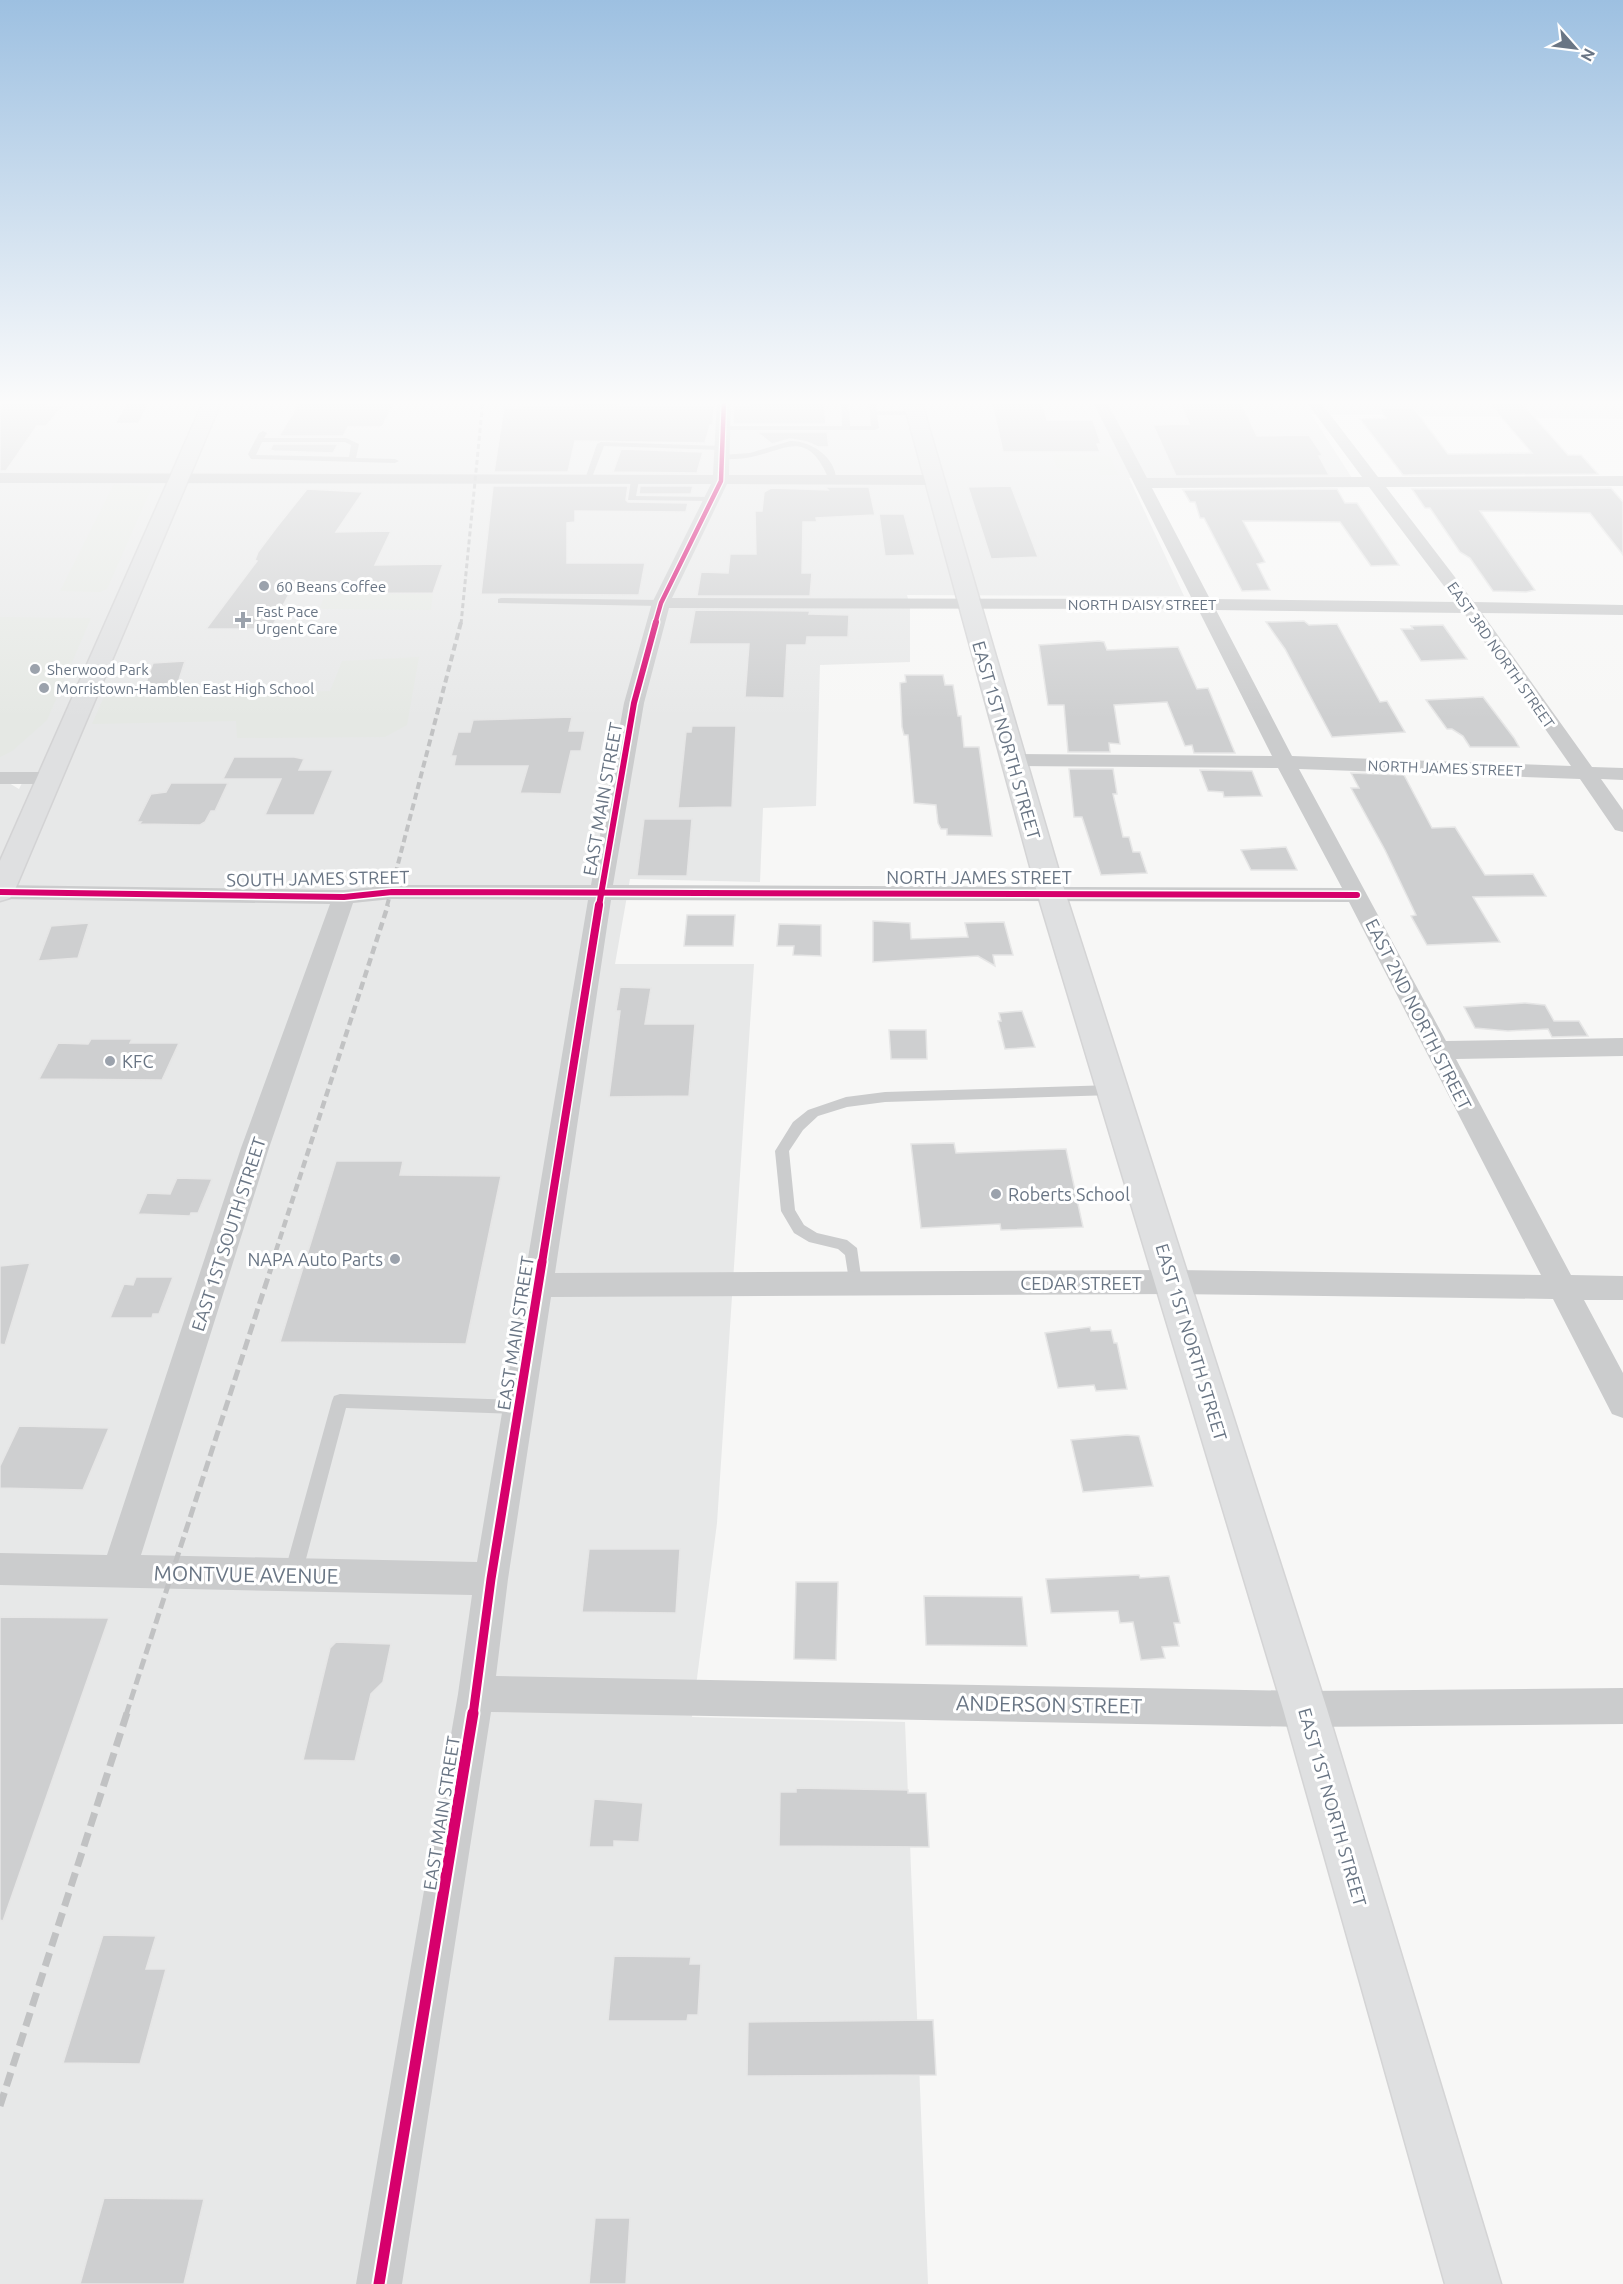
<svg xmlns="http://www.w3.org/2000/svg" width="1623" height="2284" viewBox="0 0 1623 2284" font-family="Ubuntu,sans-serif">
	<rect width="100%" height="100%" fill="#f7f7f6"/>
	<!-- built -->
	<path fill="#e7e8e8" d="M0,400H1623V419L1311,414L1352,478H1129L1184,596L907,595L910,605V662L820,665L816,806L763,808L760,882L630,879L615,964H754L717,1523L692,1717L905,1722L928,2284H0V783H9L19,789L24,779L0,778Z"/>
	<!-- green -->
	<g fill="#e5e8e4">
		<path d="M1053,455L1110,456L1118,475H1100L1098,469L1068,471L1056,467Z"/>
		<path d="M114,484L152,487L107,589L100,592L60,591Z"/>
		<path d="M326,593H433L431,610L323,609L320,607Z"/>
		<path d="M0,617L91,618L47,720L12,751L0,757Z"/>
		<path d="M419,657L407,725L385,737L237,738L236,721L92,724L104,697L330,691L342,661Z"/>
	</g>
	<!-- building -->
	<g fill="#cecfd0" stroke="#e6e6e6" stroke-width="1.5">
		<path d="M0,400H50L45,406H63L46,426H37L6,471H0Z"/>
		<path d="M576,400H619L618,405H714L713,425H710L705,443L575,441L568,472H494L504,407L574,405Z"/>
		<path d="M748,400H824L826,424H733V405H748Z"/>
		<path d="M991,400H1042L1047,420H1093L1101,444H1097L1100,452H1003Z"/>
		<path d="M1179,400H1240L1257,436L1309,435L1323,456H1319L1329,475L1176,476L1153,425L1189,424Z"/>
		<path d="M1486,400H1519L1568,455H1581L1598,474L1403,475L1360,419L1386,418L1378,407H1413L1448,454L1532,453Z"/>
		<path d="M309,401H395L382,427H348L343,436H279L298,404Z"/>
		<path d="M149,402L139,423L115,424L126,403Z"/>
		<path d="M757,432H827L829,447H818L807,442L790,439L772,444Z"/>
		<path d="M273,444H338L333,453L274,451L270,450Z"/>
		<path d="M621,449L703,452L697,473L613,472Z"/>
		<path d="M493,486H628L626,500L628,502L688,503L686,512L575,511V522L567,523V563H645L639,595L481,594Z"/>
		<path d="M640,486H693L691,494H639Z"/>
		<path d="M1011,486L1038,557L991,559L968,487Z"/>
		<path d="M825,487H869L875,515L816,518L817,522H803L802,573H812L810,596H697L701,572L728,573L730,554H756L755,511H762L764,492L771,488L828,490Z"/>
		<path d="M1611,488L1623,502V555L1590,513L1480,511L1535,590L1526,592L1493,591L1470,558L1460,552L1430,508H1425L1412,489Z"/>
		<path d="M307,489L363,492L336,532L391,531L375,565L443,564L433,593L289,594L271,629H206L257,561L255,560L258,552L276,528Z"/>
		<path d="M1337,489L1345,503H1357L1399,565L1371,566L1340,522L1243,521L1265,562L1257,564L1270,590L1242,591L1204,518H1200L1195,502H1190L1183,490Z"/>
		<path d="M879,514H904L915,555L885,556Z"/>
		<path d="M695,610L810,611L809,614L849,615L848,637H807L806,645H787L784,698L745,697L749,644H689Z"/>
		<path d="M1304,621L1309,625L1337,624L1380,702L1387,701L1405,732L1332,737L1285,649L1266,622Z"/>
		<path d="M1443,625L1467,659L1421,661L1401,629H1413L1411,626Z"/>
		<path d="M1099,641L1104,642L1107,650L1178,647L1197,689L1208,688L1235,753H1194L1192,745L1185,746L1167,702L1114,705L1120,744L1109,743L1110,752H1068L1064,705H1048L1039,645Z"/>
		<path d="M185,661L177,686L144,688L153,663Z"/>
		<path d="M905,675H943L945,685H953L958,716H961L964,747H979L992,836L947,835V829H941L938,823L936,805L914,803L908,735H904L902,727L900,683L906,682Z"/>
		<path d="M1483,697L1514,738L1519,747H1470L1463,736L1452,729H1447L1426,700Z"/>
		<path d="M572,717L569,731H585L581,751H571L561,794L520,793L528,766H454L456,756H451L458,732H470L473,720Z"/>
		<path d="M692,726H736L732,807L678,808L686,732H691Z"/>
		<path d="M234,757H294L304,759L299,770H333L314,815H265L281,779H223Z"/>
		<path d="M1069,769H1113L1117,794H1113L1123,837H1129L1133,852H1140L1147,873L1101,875L1082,817H1074Z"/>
		<path d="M1200,770L1252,771L1262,796L1224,797L1223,792L1208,791Z"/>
		<path d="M1351,773L1404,775L1432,828L1455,827L1485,875L1533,874L1546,896L1473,897L1500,942L1427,945L1411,916L1416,915L1385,850L1351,788H1359Z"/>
		<path d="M171,783H228L215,811H211L205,822L200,825L139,824L141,822H137L151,794L166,792Z"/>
		<path d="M644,819H692L687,876H637Z"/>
		<path d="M1286,847L1297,870H1251L1241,850Z"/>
		<path d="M687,915H735L733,946H684Z"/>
		<path d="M873,921L910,923L911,939L968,937L965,923L1004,922L1013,955H993L995,966L978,956L873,962Z"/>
		<path d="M89,923L78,958L38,961L51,926Z"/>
		<path d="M779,924L821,925V956L793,955L794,946H777Z"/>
		<path d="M620,987L651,988L645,1024H695L689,1096L609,1097L620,1011H616Z"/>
		<path d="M1525,1003L1545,1005L1554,1021H1579L1588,1036L1552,1037L1548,1029L1508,1031L1475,1028L1464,1007Z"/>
		<path d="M1022,1011L1035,1047L1005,1049L998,1021H1001L999,1013Z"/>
		<path d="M889,1030H926L927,1059H891Z"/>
		<path d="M91,1039H132L130,1043H179L162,1080L39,1079L58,1043L88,1044Z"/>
		<path d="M954,1143L956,1153L1066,1149L1083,1227L1001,1230L1000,1224L921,1228L911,1144Z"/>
		<path d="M336,1161H403L400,1175L501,1176L466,1344L280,1342Z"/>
		<path d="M177,1178L212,1179L198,1213H191L190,1216L138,1214L147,1193L170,1194Z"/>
		<path d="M30,1263L5,1345L0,1344V1266Z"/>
		<path d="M136,1277H173L159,1314H153L152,1318H110L124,1284L133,1285Z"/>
		<path d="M1090,1327L1091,1331L1111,1330L1114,1343H1117L1127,1389L1096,1391L1094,1385L1058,1388L1045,1333Z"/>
		<path d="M19,1426L109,1428L83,1490L0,1488V1466Z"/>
		<path d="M1127,1435L1139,1436L1153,1486L1083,1492L1071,1440Z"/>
		<path d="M589,1549H680L676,1613L582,1612Z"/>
		<path d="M1139,1575L1140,1578L1169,1576L1180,1623H1174L1179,1646L1162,1647L1165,1658L1141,1660L1133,1622L1120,1623L1118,1611L1051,1613L1046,1579Z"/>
		<path d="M796,1582H838L836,1660L794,1659Z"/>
		<path d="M924,1596L1022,1597L1027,1646L926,1645Z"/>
		<path d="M0,1617L109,1618L3,1921L0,1920Z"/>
		<path d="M336,1642L391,1644L383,1682L371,1694L355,1761L303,1760L330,1648Z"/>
		<path d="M796,1788L908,1790V1793H926L929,1847L779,1846L780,1792H796Z"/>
		<path d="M594,1799L643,1803L639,1842L614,1841V1847H589Z"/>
		<path d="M103,1935L156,1936L146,1969H166L140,2064L63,2063Z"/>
		<path d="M614,1956L691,1957L690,1964H701L698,2015H688L687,2021H608Z"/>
		<path d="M933,2020L936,2075L747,2076L748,2022Z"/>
		<path d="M104,2198L204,2199L184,2284H80Z"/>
		<path d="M595,2218H630L626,2284H589Z"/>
	</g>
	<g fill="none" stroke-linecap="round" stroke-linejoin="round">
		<defs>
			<path id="secondary" d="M903,400H921L1065,892L1327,1709L1501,2284H1445L1283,1709L1037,892Z"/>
			<path id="primary" d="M204,400H222L14,892L10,898L0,901V861Z"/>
		</defs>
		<!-- secondary casing -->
		<use href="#secondary" stroke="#d4d4d5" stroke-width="3"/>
		<!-- primary casing -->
		<use href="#primary" stroke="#d3d3d4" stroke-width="3"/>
		<!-- lane -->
		<g fill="#cbcccd" fill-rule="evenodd">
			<path d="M841,400H849L850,426H871L869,400H875L877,411H916L920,413L916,415H877L879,428L875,430H723L719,428L723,426H842Z"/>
			<path d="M263,431L267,433L264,438H346L359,444L356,458L395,459L399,461L395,463L251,459L248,454L259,433ZM262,442H345L351,445L349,457L256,455Z"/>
			<path d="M790,441C811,440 838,459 836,482H830C805,420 782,457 735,459C729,459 723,460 717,457L721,455L750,453Z"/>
			<path d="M601,442L722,446L726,448L722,450L604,446L591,480L584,482L597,444Z"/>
			<path d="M635,478L639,480L636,496L711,497L715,499L711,501L628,500L631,480Z"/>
			<path d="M501,598L661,600L665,603L661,606L498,603V599Z"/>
			<path d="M1113,1085L1120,1090L1113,1095L885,1102L847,1107L818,1116L803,1130L789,1151L795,1210L804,1225L817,1233L847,1240L857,1248L862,1283L860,1287L855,1289L850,1287L845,1255L838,1249L809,1242L794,1233L781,1211L775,1151L793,1122L808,1110L846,1097L885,1092Z"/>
			<path d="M340,1394L518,1400L524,1402L526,1407L524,1412L518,1414L346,1408L302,1574L299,1580L293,1582L287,1580L284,1574L332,1401L334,1396Z"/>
		</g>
		<!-- street -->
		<g fill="#cbcccd" fill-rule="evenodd">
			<path d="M717,400H731L729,475H936L944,480L936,485L727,484L672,598L1192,599L1092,400H1106L1147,478L1362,477L1305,400H1319L1378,477L1623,476V486L1386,487L1474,602L1623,605V615L1482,613L1592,767L1623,768V780L1601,779L1623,810V832L1615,830L1580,779L1299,769L1446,1041L1623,1038V1056L1456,1059L1571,1275L1623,1276V1300H1584L1623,1373V1418L1612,1414L1553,1299L1174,1294L551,1297L508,1579L496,1676L1305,1691L1623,1688V1724L1305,1727L491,1712L402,2284H356L458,1694L472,1595L0,1585V1553L107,1555L241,1148L330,904L0,899V885L344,890L392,885H591L624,703L652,603L711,484L0,483V473L713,475ZM1369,487L1456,602L1210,599L1152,488ZM669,608L1198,609L1272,756L1014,754L1007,756L1004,760L1007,764L1014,766L1278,768L1342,888L613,885L644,703ZM1216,610L1464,613L1571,766L1292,756ZM392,899L588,900L477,1562L141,1555L269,1148L353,903ZM611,900L1349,902L1541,1275L1174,1270L555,1273Z"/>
			<path d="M0,772H51L58,774L61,778L58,782L51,784H0Z"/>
		</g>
		<!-- secondary -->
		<use href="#secondary" fill="#dfe0e1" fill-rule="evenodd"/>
		<!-- primary -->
		<use href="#primary" fill="#dfe0e1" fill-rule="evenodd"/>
		<!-- rail-far4 -->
		<path stroke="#c1c2c3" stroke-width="3" stroke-dasharray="5 3" stroke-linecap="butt" d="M461,624L483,400"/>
		<!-- rail-far3 -->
		<path stroke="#c1c2c3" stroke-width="4" stroke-dasharray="7 4" stroke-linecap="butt" d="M387,906L461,622"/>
		<!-- rail-far2 -->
		<path stroke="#c1c2c3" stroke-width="4.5" stroke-dasharray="8 4.5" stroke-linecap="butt" d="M272,1263L388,905"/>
		<!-- rail-far1 -->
		<path stroke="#c1c2c3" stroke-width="5" stroke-dasharray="11 5" stroke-linecap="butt" d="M126,1715L273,1262"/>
		<!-- rail -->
		<path stroke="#c1c2c3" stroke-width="7" stroke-dasharray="14 7" stroke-linecap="butt" d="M0,2106L127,1713"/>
		<defs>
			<path id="cycleway-far4" d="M655,624L661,603L721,481L724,400"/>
			<g id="cycleway-far3">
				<path d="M0,892L344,897L392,892L1357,895"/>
				<path d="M599,906L634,703L656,622"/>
			</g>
			<path id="cycleway-far2" d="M542,1263L599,905"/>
			<path id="cycleway-far1" d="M473,1715L491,1579L542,1262"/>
			<path id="cycleway" d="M379,2284L473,1713"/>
		</defs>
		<!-- cycleway-far4 casing -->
		<use href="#cycleway-far4" stroke="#fff" stroke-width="7"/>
		<!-- cycleway-far3 casing -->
		<use href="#cycleway-far3" stroke="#fff" stroke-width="9"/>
		<!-- cycleway-far2 casing -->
		<use href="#cycleway-far2" stroke="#fff" stroke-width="11"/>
		<!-- cycleway-far1 casing -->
		<use href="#cycleway-far1" stroke="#fff" stroke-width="13"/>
		<!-- cycleway casing -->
		<use href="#cycleway" stroke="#fff" stroke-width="15"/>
		<!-- cycleway-far4 -->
		<use href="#cycleway-far4" stroke="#d6006c" stroke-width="4.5"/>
		<!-- cycleway-far3 -->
		<use href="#cycleway-far3" stroke="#d6006c" stroke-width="6"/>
		<!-- cycleway-far2 -->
		<use href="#cycleway-far2" stroke="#d6006c" stroke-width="8"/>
		<!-- cycleway-far1 -->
		<use href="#cycleway-far1" stroke="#d6006c" stroke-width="9"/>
		<!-- cycleway -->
		<use href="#cycleway" stroke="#d6006c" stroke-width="11"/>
	</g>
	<!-- sky -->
	<linearGradient id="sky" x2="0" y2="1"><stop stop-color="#9dc0e1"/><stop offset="0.56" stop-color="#fbfbfb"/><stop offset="1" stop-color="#fbfbfb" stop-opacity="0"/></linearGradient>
	<rect width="1623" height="719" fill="url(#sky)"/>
	<!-- markers -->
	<g fill="#9ba2ac" stroke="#fff" stroke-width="2">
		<circle cx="264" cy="586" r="6"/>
		<path d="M240 611h6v6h6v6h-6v6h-6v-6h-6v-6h6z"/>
		<circle cx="35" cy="669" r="6"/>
		<circle cx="44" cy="688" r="6"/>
		<circle cx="110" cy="1061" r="6"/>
		<circle cx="996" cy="1194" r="6"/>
		<circle cx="395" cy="1259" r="6"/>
	</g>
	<g text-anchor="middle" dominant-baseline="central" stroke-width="6" stroke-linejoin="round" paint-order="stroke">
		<!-- far-poi labels -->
		<g font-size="15" fill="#697584" stroke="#fff" text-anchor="start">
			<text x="276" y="586">60 Beans Coffee</text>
			<text x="256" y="611">Fast Pace<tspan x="256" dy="17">Urgent Care</tspan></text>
			<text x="47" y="669">Sherwood Park</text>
			<text x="56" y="688">Morristown-Hamblen East High School</text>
		</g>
		<!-- far-street labels -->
		<g font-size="15" fill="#697584" stroke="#fff">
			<text x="1142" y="604">NORTH DAISY STREET</text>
			<text transform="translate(1501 655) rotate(55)">EAST 3RD NORTH STREET</text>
			<text transform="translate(1445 768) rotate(2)">NORTH JAMES STREET</text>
		</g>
		<!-- street labels -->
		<g font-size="18" fill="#697584" stroke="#fff">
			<text transform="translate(1007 740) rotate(74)">EAST 1ST NORTH STREET</text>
			<text transform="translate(602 799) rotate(-80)">EAST MAIN STREET</text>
			<text x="979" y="877">NORTH JAMES STREET</text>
			<text transform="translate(318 878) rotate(-1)">SOUTH JAMES STREET</text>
			<text transform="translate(1419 1014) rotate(63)">EAST 2ND NORTH STREET</text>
			<text transform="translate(228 1234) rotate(-72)">EAST 1ST SOUTH STREET</text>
			<text x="1081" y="1283">CEDAR STREET</text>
			<text transform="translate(515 1333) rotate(-81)">EAST MAIN STREET</text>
			<text transform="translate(1192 1342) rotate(73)">EAST 1ST NORTH STREET</text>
			<text transform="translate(1333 1807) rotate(74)">EAST 1ST NORTH STREET</text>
			<text transform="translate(441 1813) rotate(-81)">EAST MAIN STREET</text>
		</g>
		<!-- poi labels -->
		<g font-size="18" fill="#697584" stroke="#fff" text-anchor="start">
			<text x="122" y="1061">KFC</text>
			<text x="1008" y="1194">Roberts School</text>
			<text x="383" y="1259" text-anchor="end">NAPA Auto Parts</text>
		</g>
		<!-- near-street labels -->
		<g font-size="21" fill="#697584" stroke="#fff">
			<text transform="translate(246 1574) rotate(1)">MONTVUE AVENUE</text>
			<text transform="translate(1049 1704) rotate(1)">ANDERSON STREET</text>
		</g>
	</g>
	<!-- north arrow -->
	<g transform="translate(1575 48) rotate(118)" stroke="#ffffff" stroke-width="4.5" paint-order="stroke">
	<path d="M0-4.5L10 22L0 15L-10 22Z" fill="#697584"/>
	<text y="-9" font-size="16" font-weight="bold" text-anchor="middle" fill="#697584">N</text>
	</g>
</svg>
